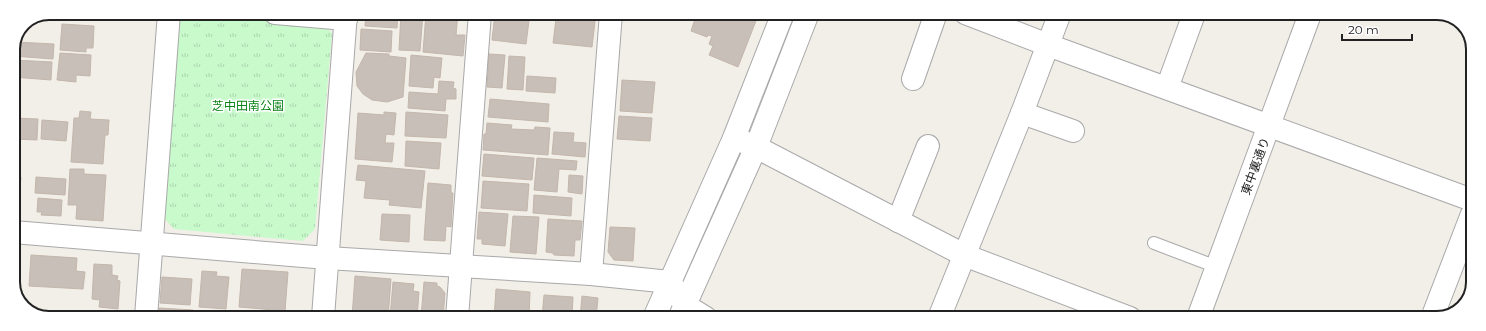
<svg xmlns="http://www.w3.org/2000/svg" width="1486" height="331" viewBox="0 0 1486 331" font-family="Montserrat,'Noto Sans JP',sans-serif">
	<defs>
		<pattern id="park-tufts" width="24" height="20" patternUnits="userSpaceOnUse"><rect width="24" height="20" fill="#c8facc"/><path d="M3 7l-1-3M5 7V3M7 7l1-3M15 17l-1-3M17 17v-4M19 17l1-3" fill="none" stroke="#acd6af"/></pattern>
	</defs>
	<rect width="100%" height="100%" fill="#f2efe9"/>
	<!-- park -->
	<path fill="url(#park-tufts)" d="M181,13L323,24L332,33L315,229L303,241L174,229L162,216L176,18Z"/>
	<!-- building -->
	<g fill="#c7bfb8" stroke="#c4b6ab">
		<path d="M49,13H57L56,16L44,15Z"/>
		<path d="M63,13H74V18L63,17Z"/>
		<path d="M78,13H103L102,18L78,17Z"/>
		<path d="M366,13H398L397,28L365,26Z"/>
		<path d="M401,13L423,14L420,51L399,50Z"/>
		<path d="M426,13H458L456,35H465L463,56L423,52Z"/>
		<path d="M495,13H530L526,44L492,40Z"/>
		<path d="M569,13H596L592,47L553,43L556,19L569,20Z"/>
		<path d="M697,13H759L738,67L709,55L713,46L709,44L712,36L708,35L707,37L691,31Z"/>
		<path d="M62,24L94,26L93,48H86V52L60,50Z"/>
		<path d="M361,29L392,31L391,52L360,50Z"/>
		<path d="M16,42L54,44L53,59L13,56V49Z"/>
		<path d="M60,53L91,55L90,76L76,75V82L57,80Z"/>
		<path d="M366,53L389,54V56L406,58L403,97L387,102L372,100L363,94L357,86L356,72Z"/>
		<path d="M489,54L505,55L502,88L487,87Z"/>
		<path d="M411,55L442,58L440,78L434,77L433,88L409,86Z"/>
		<path d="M509,56L525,57L523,90L507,89Z"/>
		<path d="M13,60L52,62L51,80L13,77Z"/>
		<path d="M527,76L556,78L555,93L526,91Z"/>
		<path d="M622,80L655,82L652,113L620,111Z"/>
		<path d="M439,81L454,82L453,88L456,89V99H446L445,111L408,108L409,92L438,94Z"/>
		<path d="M490,99L549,104L548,122L488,117Z"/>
		<path d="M80,111L91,112L90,119L109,120L108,135H105L103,164L71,162L74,118H79Z"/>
		<path d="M384,112L396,113L394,135L386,134L385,143H394L392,162L355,159L358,113L384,115Z"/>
		<path d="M406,112L448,115L446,138L405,136Z"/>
		<path d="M619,116L652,118L650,141L617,139Z"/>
		<path d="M13,118L38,119L37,140L13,139Z"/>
		<path d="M42,120L68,122L66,141L41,139Z"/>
		<path d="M487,123L512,125L511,129L534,130L535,127L550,128L548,155L483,150L484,134H486Z"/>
		<path d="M554,132L574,133L573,142L586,143L585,157L552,154Z"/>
		<path d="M406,141L441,143L439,169L405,166Z"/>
		<path d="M484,154L534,158L532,180L482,176Z"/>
		<path d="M537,158L577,161L576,170L559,169L557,192L534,190Z"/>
		<path d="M358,165L425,171L421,208L389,205L390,200L364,198L366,181L356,180Z"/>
		<path d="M70,169H84V174L106,175L103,221L76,219L77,205H68Z"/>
		<path d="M569,175L583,176L582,194L568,192Z"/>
		<path d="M13,177H21L18,211H13Z"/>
		<path d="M36,177L66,179L65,195L35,193Z"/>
		<path d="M483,181L529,184L527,211L481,208Z"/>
		<path d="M428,183L451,185V193H453L451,227L446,226L445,241L424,240Z"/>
		<path d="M534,195L572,198L571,216L533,213Z"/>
		<path d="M38,198L62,200L61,216L41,215L42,212H37Z"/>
		<path d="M479,212L508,214L505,246L482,244V239H477Z"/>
		<path d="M382,214L410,215L409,242L380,240Z"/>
		<path d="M513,216L539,217L536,254L510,252Z"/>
		<path d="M548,219L582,221L580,240H575L574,256L554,255L553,253L546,252Z"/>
		<path d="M610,227L635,228L633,261L614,260L608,252Z"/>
		<path d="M31,255L77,258L76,271L85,272L83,289L29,286Z"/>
		<path d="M94,264L112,265V275L118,276L117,280L120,281L118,309L99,307L100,300L92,299Z"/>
		<path d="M242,269L288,272L285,311L239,307Z"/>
		<path d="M202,271L217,272L216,276L229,277L226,309L199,307Z"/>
		<path d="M355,276L391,279L388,318L352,317Z"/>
		<path d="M162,277L192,279L190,305L160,303Z"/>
		<path d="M393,282L414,284L413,291L419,292L417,318H390Z"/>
		<path d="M424,282L437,283V286L440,287L445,293L443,318L421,317Z"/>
		<path d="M496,289L530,292L529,318H494Z"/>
		<path d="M544,295L573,297L572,318H542Z"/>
		<path d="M582,296L598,298L596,318H580Z"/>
		<path d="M159,308L193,310V317H158Z"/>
		<path d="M198,312L227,314V317H197Z"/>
		<path d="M240,315L265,317H240Z"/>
	</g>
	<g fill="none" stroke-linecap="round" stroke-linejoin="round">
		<defs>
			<path id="lane" d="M1154,243L1217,267"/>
			<g id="street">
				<path d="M275,13L346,19"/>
				<path d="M965,13L1048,45L1472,200"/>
				<path d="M913,79L936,13"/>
				<path d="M1167,88L1194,14"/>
				<path d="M1022,113L1073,131"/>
				<path d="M734,138L756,147L964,255L1130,318"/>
				<path d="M898,221L928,146"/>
				<path d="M13,232L327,258L591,274L670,282L685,305L706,318"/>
				<path d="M591,274L611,13"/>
				<path d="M681,314L756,147L808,13"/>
				<path d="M146,317L169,13"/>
				<path d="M323,317L346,13"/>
				<path d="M457,318L480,13"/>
				<path d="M654,318L734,138L783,13"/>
				<path d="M939,318L1022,113L1060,13"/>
				<path d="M1198,318L1310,14"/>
				<path d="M1432,318L1472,214"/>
			</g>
		</defs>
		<!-- lane casing -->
		<use href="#lane" stroke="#a9a9a9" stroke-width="14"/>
		<!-- street casing -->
		<use href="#street" stroke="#a9a9a9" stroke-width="24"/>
		<!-- lane -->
		<use href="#lane" stroke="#fff" stroke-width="12"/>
		<!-- street -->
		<use href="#street" stroke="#fff" stroke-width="22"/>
	</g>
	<g text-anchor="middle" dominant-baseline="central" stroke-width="3" stroke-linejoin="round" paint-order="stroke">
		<!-- park labels -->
		<g font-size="12" fill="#0c8416" stroke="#fff">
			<text x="248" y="105">芝中田南公園</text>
		</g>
		<!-- street labels -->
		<g font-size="12" fill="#222" stroke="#fff">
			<text transform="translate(1255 166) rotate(-70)">東中裏通り</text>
		</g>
	</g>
	<!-- crop -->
	<path d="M0 0H1486V331H0ZM49 20H1437A29 29 0 0 1 1466 49V282A29 29 0 0 1 1437 311H49A29 29 0 0 1 20 282V49A29 29 0 0 1 49 20Z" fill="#fff" fill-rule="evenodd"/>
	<path fill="none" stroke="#222" stroke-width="2" d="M49 20H1437A29 29 0 0 1 1466 49V282A29 29 0 0 1 1437 311H49A29 29 0 0 1 20 282V49A29 29 0 0 1 49 20Z"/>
	<!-- scale -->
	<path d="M1342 34v6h70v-6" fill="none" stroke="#222222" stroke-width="2"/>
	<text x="1348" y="34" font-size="12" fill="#222222" stroke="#ffffff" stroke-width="3" paint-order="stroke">20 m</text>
</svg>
